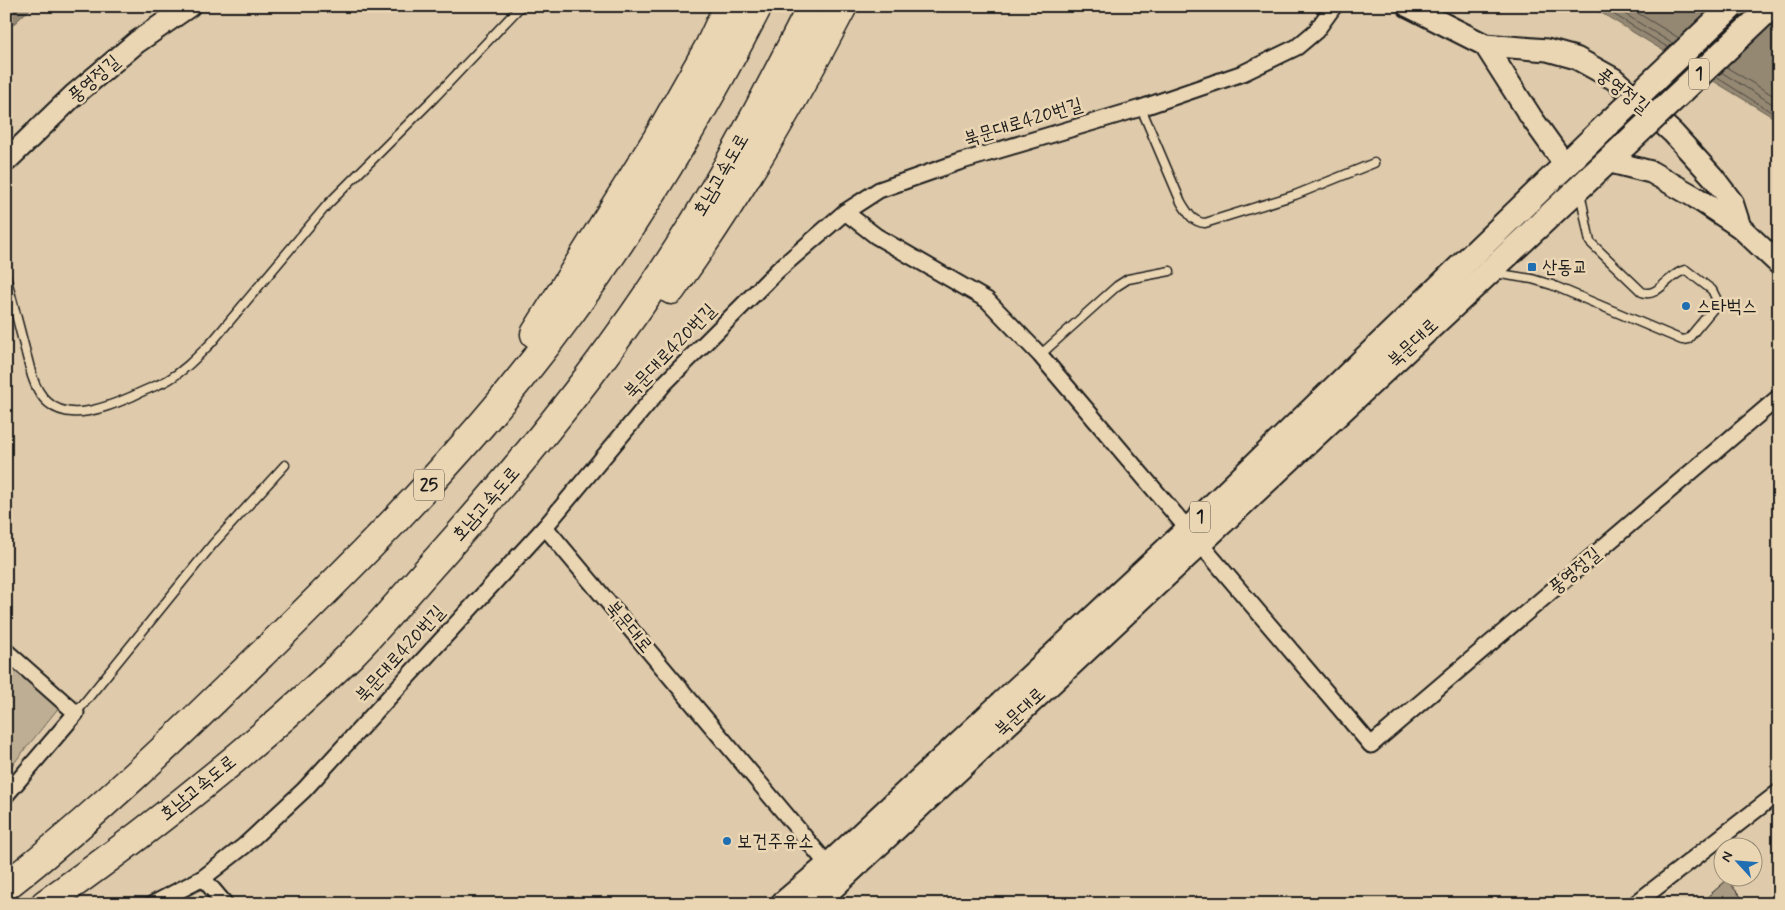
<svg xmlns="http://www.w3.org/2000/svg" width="1785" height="910" viewBox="0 0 1785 910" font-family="Mynerve,'Poor Story',sans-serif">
	<rect width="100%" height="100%" fill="#dfcbab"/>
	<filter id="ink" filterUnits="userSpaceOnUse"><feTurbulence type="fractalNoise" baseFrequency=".02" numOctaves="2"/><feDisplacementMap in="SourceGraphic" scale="10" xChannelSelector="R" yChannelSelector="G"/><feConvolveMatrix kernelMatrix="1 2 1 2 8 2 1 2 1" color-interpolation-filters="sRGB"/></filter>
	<g filter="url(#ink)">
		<!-- green -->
		<path fill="#beae93" stroke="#6d6558" d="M6,659L60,706L6,773Z"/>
		<!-- water -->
		<g fill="#948873" stroke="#645d50">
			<path d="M6,6H33L6,31Z"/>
			<path d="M1590,6H1779V124L1771,116Z"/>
		</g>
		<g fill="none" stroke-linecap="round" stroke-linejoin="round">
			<!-- shore -->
			<g stroke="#4c473f" stroke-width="1">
				<path d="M1600,6L1669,48"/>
				<path d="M1612,6L1673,44"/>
				<path d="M1626,6L1679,38"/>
				<path d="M1726,67L1779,99"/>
				<path d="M1721,72L1779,108"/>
				<path d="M1716,77L1779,117"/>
			</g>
		</g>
		<!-- building -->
		<path fill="#a99a83" stroke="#1c1c1c" d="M1727,880L1747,904H1699Z"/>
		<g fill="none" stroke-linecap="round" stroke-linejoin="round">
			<defs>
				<g id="lane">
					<path d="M1141,108L1181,202C1188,213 1192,222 1205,223L1295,195L1374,163"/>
					<path d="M1494,273L1532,279L1552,285L1682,340L1688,339L1713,309L1717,300L1712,290L1686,270C1670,272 1658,299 1642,292L1590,242L1580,192"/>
					<path d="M6,276L32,376C49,429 94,413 133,396C144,390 157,386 168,380C185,370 198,356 212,342L328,204L435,97L521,6"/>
					<path d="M1040,355L1117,286L1128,279L1170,271"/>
					<path d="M76,713L213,544L285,465"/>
				</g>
				<g id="street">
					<path d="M845,212L876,236L987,300L1040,355L1371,745L1779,397"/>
					<path d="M545,527L833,871"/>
					<path d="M6,651L76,713L6,795"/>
					<path d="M203,878L225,904"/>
					<path d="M153,904L203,878L244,846L304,790L545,527L665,383L778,270L845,212L879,190L959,162L1141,108L1243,73L1297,47L1316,31L1334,6"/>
					<path d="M1635,904L1779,792"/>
				</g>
				<g id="secondary">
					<path d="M1408,6L1485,45L1547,50L1576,58L1614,79L1673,133L1713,177L1732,202L1740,227L1779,264"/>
					<path d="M1485,45L1531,117L1566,166"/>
					<path d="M6,161L74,95L137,42L189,6"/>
					<path d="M1607,161L1651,172L1695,197L1740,227"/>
				</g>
				<g id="primary">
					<path d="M783,904L829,865L1188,530L1609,123"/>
					<path d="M814,904L1627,143"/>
				</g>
				<g id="highway">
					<path d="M671,290C736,200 792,105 843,6"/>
					<path d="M535,334L657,139L709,47L728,6"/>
					<path d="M6,886C97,815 180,734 262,654C353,565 443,475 522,376C614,262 691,136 758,6"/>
					<path d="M45,904C153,828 257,746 352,654C383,623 411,588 440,556C542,441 639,320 716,186C750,128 781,67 812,6"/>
				</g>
			</defs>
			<!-- lane casing -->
			<use href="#lane" stroke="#1c1c1c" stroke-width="11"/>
			<!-- street casing -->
			<use href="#street" stroke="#1c1c1c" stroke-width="19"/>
			<!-- secondary casing -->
			<use href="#secondary" stroke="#1c1c1c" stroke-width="25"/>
			<!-- primary casing -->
			<use href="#primary" stroke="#1c1c1c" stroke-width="28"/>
			<!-- highway casing -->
			<use href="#highway" stroke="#1c1c1c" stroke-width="31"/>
			<!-- lane -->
			<use href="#lane" stroke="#ebd6b4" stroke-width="8"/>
			<!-- street -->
			<use href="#street" stroke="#ebd6b4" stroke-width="15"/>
			<!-- secondary -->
			<use href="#secondary" stroke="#ebd6b4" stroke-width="21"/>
			<!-- primary -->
			<use href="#primary" stroke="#ebd6b4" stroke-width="24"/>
			<!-- highway -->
			<use href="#highway" stroke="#ebd6b4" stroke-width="28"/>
			<defs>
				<g id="primary-bridge">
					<path d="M1609,123L1732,6"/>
					<path d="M1627,143L1772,6"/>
				</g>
			</defs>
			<!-- primary-bridge casing -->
			<use href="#primary-bridge" stroke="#1c1c1c" stroke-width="28" stroke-linecap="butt"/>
			<!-- primary-bridge -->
			<use href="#primary-bridge" stroke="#ebd6b4" stroke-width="24"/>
		</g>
	</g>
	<!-- markers -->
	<g fill="#1f6fb2" stroke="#ebd6b4" stroke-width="2">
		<rect x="1527" y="262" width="10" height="10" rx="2.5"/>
		<circle cx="1686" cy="306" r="5"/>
		<circle cx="727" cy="841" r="5"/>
	</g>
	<g text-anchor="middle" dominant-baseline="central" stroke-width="5" stroke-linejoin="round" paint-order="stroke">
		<!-- shield labels -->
		<g fill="#ebd6b4" stroke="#5a544a" stroke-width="1">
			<rect x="1689" y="58.5" width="20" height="31" rx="4"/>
			<rect x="414" y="469.5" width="30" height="31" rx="4"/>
			<rect x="1190" y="501.5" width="20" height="31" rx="4"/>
		</g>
		<g font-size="18" font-weight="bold" fill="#1c1c1c">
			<text x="1699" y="74">1</text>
			<text x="429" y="485">25</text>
			<text x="1200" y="517">1</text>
		</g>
		<!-- street labels -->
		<g font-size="19" fill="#1c1c1c" stroke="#ebd6b4">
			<text transform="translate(94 79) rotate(-41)">풍영정길</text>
			<text transform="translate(1623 91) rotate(38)">풍영정길</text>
			<text transform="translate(1023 122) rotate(-17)">북문대로420번길</text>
			<text transform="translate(721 175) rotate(-60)">호남고속도로</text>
			<text transform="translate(1413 343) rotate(-43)">북문대로</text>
			<text transform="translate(670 351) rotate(-46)">북문대로420번길</text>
			<text transform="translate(486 504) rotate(-49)">호남고속도로</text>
			<text transform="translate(1575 571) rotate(-40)">풍영정길</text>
			<text transform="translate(629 627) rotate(50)">북문대로</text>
			<text transform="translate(400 654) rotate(-48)">북문대로420번길</text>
			<text transform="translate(1020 712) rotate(-43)">북문대로</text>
			<text transform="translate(198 788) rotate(-39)">호남고속도로</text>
		</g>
		<!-- poi labels -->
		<g font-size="19" fill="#1c1c1c" stroke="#ebd6b4" text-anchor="start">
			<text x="1542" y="267">산동교</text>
			<text x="1696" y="306">스타벅스</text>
			<text x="737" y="841">보건주유소</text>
		</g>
	</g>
	<!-- margin -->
	<rect width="1785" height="910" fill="none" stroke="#ebd6b4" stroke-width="25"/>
	<rect x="12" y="12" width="1760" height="885" fill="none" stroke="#1c1c1c" stroke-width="2" filter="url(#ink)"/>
	<!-- north arrow -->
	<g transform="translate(1738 862) rotate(296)"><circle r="24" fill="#ebd6b4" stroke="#988c77"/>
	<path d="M0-4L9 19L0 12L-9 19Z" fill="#1f6fb2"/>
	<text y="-8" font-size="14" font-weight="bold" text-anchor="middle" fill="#1c1c1c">N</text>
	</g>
</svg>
